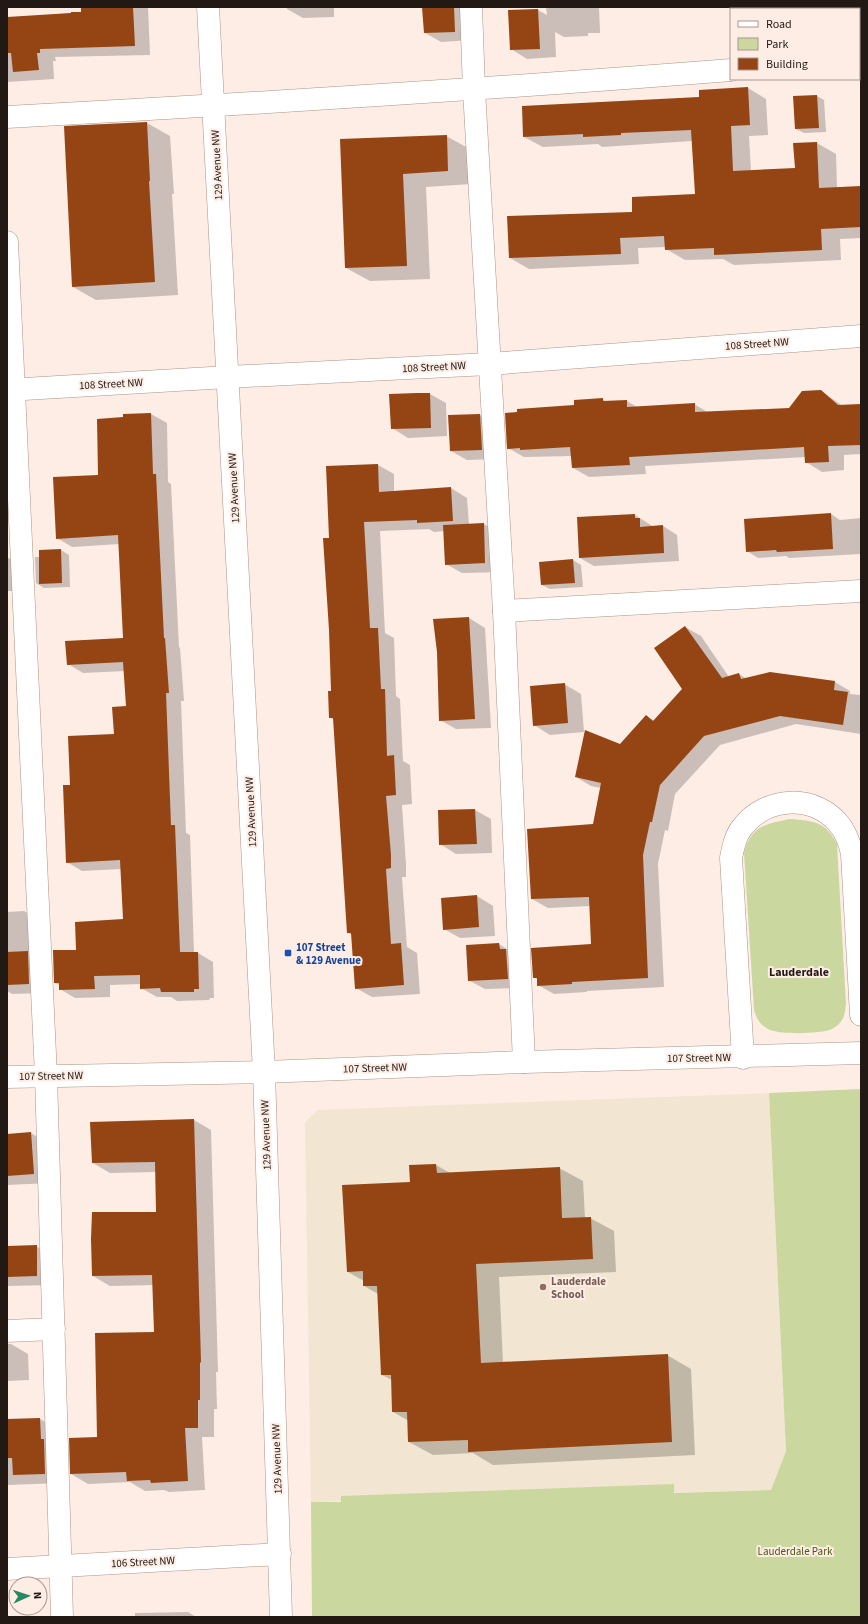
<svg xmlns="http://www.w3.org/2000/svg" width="868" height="1624" viewBox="0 0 868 1624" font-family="'Source Sans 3',sans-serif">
	<rect width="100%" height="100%" fill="#feede5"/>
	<!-- education -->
	<path fill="#f2e5d1" d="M769,1093L786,1451L771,1490L311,1502L305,1122L318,1110Z"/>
	<!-- green -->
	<g fill="#cad89f">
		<path d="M790,819C813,821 826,821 837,844L846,1004C845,1011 845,1018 839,1024C838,1025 834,1028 832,1029C821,1034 778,1035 768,1029C760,1025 756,1018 754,1010L744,853C751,826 765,824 790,819Z"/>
		<path d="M861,1089V1617H312L311,1502H341V1496L674,1484V1493L771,1490L786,1451L769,1093Z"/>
	</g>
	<!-- shadow -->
	<g fill="#0003">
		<path d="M82,7H148L150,55L55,57L56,61H53L54,79L7,82V19L82,12Z"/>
		<path d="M287,7H334V17L303,18L287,9Z"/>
		<path d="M423,7H469L471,40L441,42L425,33Z"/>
		<path d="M546,7H599L600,33H588V36L564,37L555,32L556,57L527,59L511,49L538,10L547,15Z"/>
		<rect x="772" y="7" width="35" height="2"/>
		<path d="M830,7H861V47H859V9H830Z"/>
		<path d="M748,88L766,99L768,135L749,136L751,171L796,169L794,144L817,143L836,154L837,188L861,187V238L840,239L841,260L734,265L723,259L685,260L666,249V247L638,248L639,264L529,269L510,258L696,195L692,141L602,147L598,144L543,147L524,137Z"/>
		<path d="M817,96L824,100L826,132L804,133L796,129Z"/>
		<path d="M147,123L170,136L174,194H172L178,295L96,300L73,287Z"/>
		<path d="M446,136L470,149L471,184L426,187L430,279L370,281L346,268L341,140Z"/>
		<path d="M821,391L843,406L861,405V454L844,455V470L822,472L806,462V457L645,466L646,474L589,477L573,468L572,456L524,457L508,448L575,406L602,399L607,402L627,401L637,407L694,404L709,413L789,409Z"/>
		<path d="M430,394L446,403L447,436L408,438L392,428Z"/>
		<path d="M151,414L167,423L168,482L171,484L179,647L180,648L184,701H181L186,833L190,835L194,953H198L213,962L214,998H210L209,1000L177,1001L171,997H157L141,988V984L110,985V997L75,998L60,989V985L55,983L77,950L125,920L122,869L82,871L67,862L71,786L115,735L127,707L125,671L83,673L68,664L124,639L120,544L72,547L57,538L99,476L124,418V415Z"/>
		<path d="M480,415L496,424L498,459L467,460L451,451Z"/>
		<path d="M7,443L15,500H7Z"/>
		<path d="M378,465L394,474V492L451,488L467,498L469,525L484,524L500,533L501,572L462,573L446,564L444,531L434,532L429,529L380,531L385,633L394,638L396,696L400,699L403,761L410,765L412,804L402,805L406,865V877H402L407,947L417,953L420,994L372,997L356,988L352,935L348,933L334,720L330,717L332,692L330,539Z"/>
		<path d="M831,514L840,520L861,518V554L789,558L786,556L758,558L747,551L745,520Z"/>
		<path d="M635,515L654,527L663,526L677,535L679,561L594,566L580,558L578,518Z"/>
		<path d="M61,550L69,555L70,587L44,588L36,583L35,557H40V551Z"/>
		<path d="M9,558L17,563L14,591H7V559Z"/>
		<path d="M573,560L581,565L583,587L550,589L542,585Z"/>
		<path d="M469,618L485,628L491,728L456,729L440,720Z"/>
		<path d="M685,627L701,636L729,677L739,674L747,679L770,673L835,682L850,691V694L861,695V734L796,724L720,745L675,794L668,831L665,830L658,864L664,987L587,991V992L554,994L538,985V980L534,977L592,945L590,906L548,908L532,899L594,825L601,788L591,786L576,777L620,745L646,716L655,721L684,689Z"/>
		<path d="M564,684L581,694L584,732L550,735L534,725Z"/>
		<path d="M475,810L491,819L492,853L456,854L440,844Z"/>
		<path d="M477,896L493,906L495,936L460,938L444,929Z"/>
		<path d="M24,911L40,920L44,993L12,994L7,991V912Z"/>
		<path d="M499,944L515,954L524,988L485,989L468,980Z"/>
		<path d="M194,1120L211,1130L218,1372H216L217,1409H214V1437H202L205,1490L169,1492L164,1490L145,1491L130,1482L88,1484L71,1474L98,1438L155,1333L154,1285L110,1286L93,1276L157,1213L156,1172L110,1173L93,1163Z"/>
		<path d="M31,1133L47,1143L50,1183L7,1185V1135Z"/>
		<path d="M436,1165L450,1173L559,1168L583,1181L585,1218H590L614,1231L616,1272L499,1277L503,1363L667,1355L691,1369L695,1455L493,1465L473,1453L433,1455L409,1442V1421L393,1412L392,1380L382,1375L378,1294L364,1286V1281L348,1272L411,1183L410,1166Z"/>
		<path d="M36,1246L52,1256L53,1285L7,1286V1247Z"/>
		<path d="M7,1344H11L28,1354L29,1380L7,1381Z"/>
		<path d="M40,1419L56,1428L61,1483L7,1485V1420Z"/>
		<path d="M188,1612L196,1617H86V1616H135V1613Z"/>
	</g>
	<!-- building -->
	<g fill="#944513">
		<path d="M81,7H133L135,46L40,49V53H37L39,70L13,72L11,53H8L7,17L71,13V12H81Z"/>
		<path d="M422,7H454L455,32L424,33Z"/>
		<path d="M538,9L540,49L510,50L508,10Z"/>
		<path d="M748,87L750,125L731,126L733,171L795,168L793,143L817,142L819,188L861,186V227L821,229L822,250L714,255V248L665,250L664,236L620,238L621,254L509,258L507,216L632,212V197L695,194L691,130L621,133V135L583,137V134L523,137L522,106L699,97V90Z"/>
		<path d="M817,95L819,128L795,129L793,96Z"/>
		<path d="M147,122L150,181H149L155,282L72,287L64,126Z"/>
		<path d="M447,135L448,171L403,174L407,266L345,268L340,139Z"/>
		<path d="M821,390L838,405L861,404V445L828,446L829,462L805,463L804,447L629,457L630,465L572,468L570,447L520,450V448L507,449L505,413L517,412V409L574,405V400L603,398V401L627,400V407L695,403V412L789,408L802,391Z"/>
		<path d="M417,393H430L431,428L391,429L389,394Z"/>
		<path d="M151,413L153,474H156L164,638H165L169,693H166L171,825H175L180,952H198L199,989H194V992H161L160,988L140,989V975L94,976L95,989L59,990V983H54L53,950H76L75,922L123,919L120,860L66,863L63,785H70L68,736L114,734L112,707L126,706L123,662L67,665L65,641L123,638L118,535L56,539L53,477L98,475L97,419L123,417V414Z"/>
		<path d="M480,414L482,450L450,451L448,415Z"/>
		<path d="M378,464L379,492L451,487L453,521L417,523V520L364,522L370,628H378L381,689H385L387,756L394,755L396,795L386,796L391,855V868L386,869L391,944L401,943L404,985L355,989L351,933H347L333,718H329L328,691H331L329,630L323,538H329L326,466Z"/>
		<path d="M831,513L833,549L777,552L776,550L746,552L744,519Z"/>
		<path d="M635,514V518H640V527L663,525L664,553L579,558L577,517Z"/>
		<path d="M484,523L485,563L445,565L443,525Z"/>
		<path d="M61,549L62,583L39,584V550Z"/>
		<path d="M573,559L575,583L541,585L539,562Z"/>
		<path d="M469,617L475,719L439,721L437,652L433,619Z"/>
		<path d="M685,626L722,678L739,673L741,679L770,672L835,681L834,690L848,692L843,725L780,716L704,736L660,785L652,822H650L643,855L648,978L572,982V984L537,986V978H533L531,948L591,944L589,897L531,899L527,829L593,824L601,783L575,777L585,730L620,744L646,715L653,721L682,689L654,648Z"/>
		<path d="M565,683L568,723L533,726L530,686Z"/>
		<path d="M475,809L477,844L439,845L438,810Z"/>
		<path d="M477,895L479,927L443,930L441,898Z"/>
		<path d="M499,943L500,949H506L508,979L468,981L466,945Z"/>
		<path d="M28,951L29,984L7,985V952Z"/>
		<path d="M194,1119L201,1362L200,1363V1400H198V1428H185L188,1481L151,1483L150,1480L127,1481L126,1472L70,1474L69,1438L97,1437L95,1333L154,1332L152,1275L92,1276L91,1239L92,1212H156L155,1162L92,1163L90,1122Z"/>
		<path d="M31,1132L34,1174L7,1176V1134Z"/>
		<path d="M436,1164L437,1173L560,1167L562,1218L591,1217L593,1259L476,1264L481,1363L668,1354L672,1442L468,1452V1440L408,1442L407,1412H392L391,1375H381L377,1286H363V1271L347,1272L342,1185L410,1182L409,1165Z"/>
		<path d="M37,1245V1276L7,1277V1246Z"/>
		<path d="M40,1418L41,1439H44L45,1474L13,1475L12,1458H7V1419Z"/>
	</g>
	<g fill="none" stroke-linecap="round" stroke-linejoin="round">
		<defs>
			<g id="minor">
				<path d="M208,7L264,1072L281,1617"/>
				<path d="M471,7L474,90L504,611L524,1062"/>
				<path d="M859,60H861"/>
				<path d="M7,117C249,104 490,89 731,70"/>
				<path d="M7,242L46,1076L62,1617"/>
				<path d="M7,390L228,377L489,364L861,336"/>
				<path d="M504,611L861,591"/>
				<path d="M743,1058L731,858C733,848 735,837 741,829C765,795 818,793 842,828C847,836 850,844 852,854L861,1015"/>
				<path d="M7,1077L264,1072L524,1062L861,1053"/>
				<path d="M7,1331L54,1329"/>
				<path d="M7,1569L280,1554"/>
			</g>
		</defs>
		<!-- minor casing -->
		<use href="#minor" stroke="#ad9386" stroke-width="23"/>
		<!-- minor -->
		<use href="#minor" stroke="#fff" stroke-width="22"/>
	</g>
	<!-- markers -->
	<rect fill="#1a4fb4" stroke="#feede5" stroke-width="1.5" x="284" y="949" width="8" height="8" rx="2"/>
	<circle fill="#8d6e63" stroke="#feede5" stroke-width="1.5" cx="543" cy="1287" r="4"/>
	<g text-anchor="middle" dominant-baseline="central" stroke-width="4" stroke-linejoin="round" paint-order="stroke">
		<!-- street labels -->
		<g font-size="11" fill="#231914" stroke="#feede5">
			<text transform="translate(217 165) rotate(-93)">129 Avenue NW</text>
			<text transform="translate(757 344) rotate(-4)">108 Street NW</text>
			<text transform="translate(434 367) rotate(-3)">108 Street NW</text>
			<text transform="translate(111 384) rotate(-3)">108 Street NW</text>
			<text transform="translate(234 488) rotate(-93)">129 Avenue NW</text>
			<text transform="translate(251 812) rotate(-93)">129 Avenue NW</text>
			<text transform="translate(699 1058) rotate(-1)">107 Street NW</text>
			<text transform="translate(375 1068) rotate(-2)">107 Street NW</text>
			<text transform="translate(51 1076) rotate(-1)">107 Street NW</text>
			<text transform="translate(266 1135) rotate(-92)">129 Avenue NW</text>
			<text transform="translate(277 1459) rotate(-92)">129 Avenue NW</text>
			<text transform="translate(143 1562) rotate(-3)">106 Street NW</text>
		</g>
		<!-- transit labels -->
		<g font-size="11" font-weight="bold" fill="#164399" stroke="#feede5" text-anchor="start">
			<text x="296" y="947">107 Street<tspan x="296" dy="13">&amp; 129 Avenue</tspan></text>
		</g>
		<!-- education labels -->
		<g font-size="11" font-weight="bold" fill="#785e54" stroke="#feede5" text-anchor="start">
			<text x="551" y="1281">Lauderdale<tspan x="551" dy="13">School</tspan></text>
		</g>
		<!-- park labels -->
		<g font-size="11" fill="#4b5713" stroke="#feede5">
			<text x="795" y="1551">Lauderdale Park</text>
		</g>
		<!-- neighbourhood labels -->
		<g font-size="12" font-weight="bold" fill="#231914" stroke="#feede5">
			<text x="799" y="972">Lauderdale</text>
		</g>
	</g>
	<!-- border -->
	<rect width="868" height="1624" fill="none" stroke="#231914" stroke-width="16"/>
	<!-- legend -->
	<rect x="730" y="8" width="130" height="72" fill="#feede5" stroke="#a69891"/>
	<rect x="738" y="21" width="20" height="6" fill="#ffffff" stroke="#a69891"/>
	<text x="766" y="28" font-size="12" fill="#231914">Road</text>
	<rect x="738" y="38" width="20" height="12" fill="#cad89f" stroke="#a69891"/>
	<text x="766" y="48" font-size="12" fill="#231914">Park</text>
	<rect x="738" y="58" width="20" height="12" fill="#944513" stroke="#a69891"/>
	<text x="766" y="68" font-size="12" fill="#231914">Building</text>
	<!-- north arrow -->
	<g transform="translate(28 1596) rotate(87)"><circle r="19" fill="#feede5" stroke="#a69891"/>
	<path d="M0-3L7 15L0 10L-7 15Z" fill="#278962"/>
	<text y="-6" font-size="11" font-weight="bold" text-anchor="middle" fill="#231914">N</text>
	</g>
</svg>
